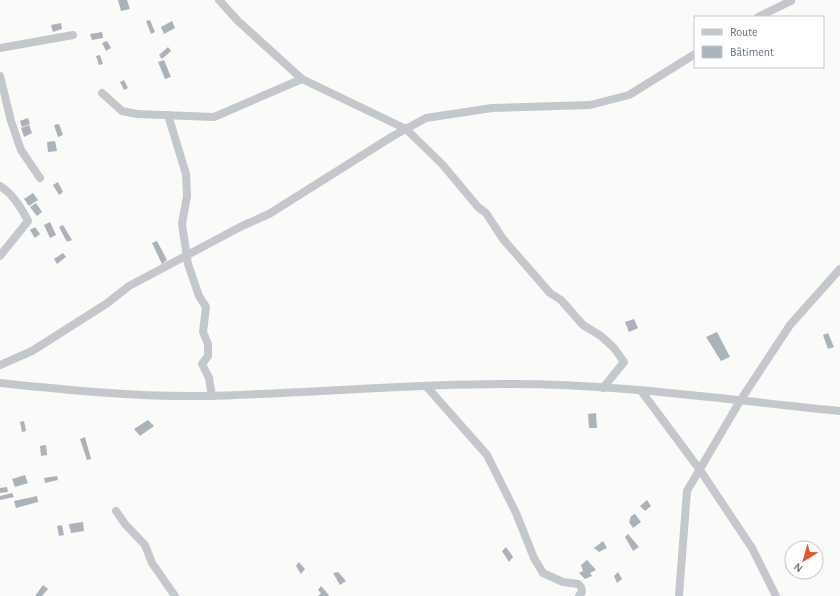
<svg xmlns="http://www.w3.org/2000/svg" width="840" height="596" viewBox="0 0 840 596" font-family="'Alegreya Sans',sans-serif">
	<rect width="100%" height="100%" fill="#fafaf8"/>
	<!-- building -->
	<g fill="#aab3b9">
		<path d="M118,0H127L130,9L121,11Z"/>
		<path d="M150,20L155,32L151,34L146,21Z"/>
		<path d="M172,21L175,28L164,34L161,27Z"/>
		<path d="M61,23L62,29L53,32L51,25Z"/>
		<path d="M102,32L103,38L92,40L90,34Z"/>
		<path d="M107,41L111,48L106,51L102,43Z"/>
		<path d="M168,47L171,51L162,59L159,55Z"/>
		<path d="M100,55L103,64L99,65L96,56Z"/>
		<path d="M164,60L171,77L165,79L158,62Z"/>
		<path d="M124,80L128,88L124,90L120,82Z"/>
		<path d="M28,118L30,124L22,127L20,121Z"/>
		<path d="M59,124L63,135L58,137L54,125Z"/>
		<path d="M29,125L32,133L24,137L21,128Z"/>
		<path d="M55,141L57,151L48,152L47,142Z"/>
		<path d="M58,182L63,192L59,195L53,185Z"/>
		<path d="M33,193L38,200L29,206L24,199Z"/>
		<path d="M36,203L42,212L37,216L30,207Z"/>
		<path d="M50,222L56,235L50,238L44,225Z"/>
		<path d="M63,225L72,240L67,242L59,227Z"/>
		<path d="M35,227L40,234L35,238L30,230Z"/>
		<path d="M157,241L167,260L162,264L152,243Z"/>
		<path d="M63,253L66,257L57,264L54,259Z"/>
		<path d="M634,319L638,328L629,332L625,322Z"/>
		<path d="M717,332L730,357L721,361L706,337Z"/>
		<path d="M828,333L834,347L828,349L823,335Z"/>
		<path d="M596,413L597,428H589L588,414Z"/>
		<path d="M148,420L154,426L140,436L134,429Z"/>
		<path d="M24,421L26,431L22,432L20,422Z"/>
		<path d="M85,437L91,459L87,460L80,439Z"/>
		<path d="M46,445L47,455L41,456L40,446Z"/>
		<path d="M25,475L28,483L15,487L12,479Z"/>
		<path d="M57,476L58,480L45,483L44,478Z"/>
		<path d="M7,487L8,492L0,493V488Z"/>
		<path d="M12,493L14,497L0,500V496Z"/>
		<path d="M37,496L38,502L16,508L14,501Z"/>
		<path d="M647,500L651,506L645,511L640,506Z"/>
		<path d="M635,514L641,522L633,528L629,522L631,516Z"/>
		<path d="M83,522L84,531L71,533L69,524Z"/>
		<path d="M62,525L64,535L59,536L57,526Z"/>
		<path d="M628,534L639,547L633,551L625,537Z"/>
		<path d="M603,541L607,548L599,552L594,548Z"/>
		<path d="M506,547L513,557L509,562L502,551Z"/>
		<path d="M587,560L596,570L590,573L592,576L585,579L579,573L583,571L581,565Z"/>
		<path d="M299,562L305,569L301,574L296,566Z"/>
		<path d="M338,572L346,581L340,585L333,573Z"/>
		<path d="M618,572L622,579L617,583L614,576Z"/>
		<path d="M43,585L48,589L42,596H35Z"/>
		<path d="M321,586L329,595L328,596H318L321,593L318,590Z"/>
	</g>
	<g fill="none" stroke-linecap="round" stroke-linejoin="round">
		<!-- minor -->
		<g stroke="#c3c8cc" stroke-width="8">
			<path d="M219,0L238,21L302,79L406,129L442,164L478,207L486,213L503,239L550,293L561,300L583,325L601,336L614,348L624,362L603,388"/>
			<path d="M758,17L791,1L790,0"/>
			<path d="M0,48L73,35"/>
			<path d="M0,76L11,121L21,150L40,178"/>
			<path d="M102,93L122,111L137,114L214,117L302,79"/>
			<path d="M168,115L186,174L187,196L182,224L188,264L199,296L206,307L203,332L208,344V356L202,364L209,378L212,396"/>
			<path d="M0,186C12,193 22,209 28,221L0,256"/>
			<path d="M0,365L32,351L106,304L129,286L242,226L269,214L393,136L426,118L492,108L590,105L629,95L695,54"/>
			<path d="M0,383C67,390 135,397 203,396C303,394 403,384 503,384C615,383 728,400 840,411"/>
			<path d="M426,386L487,455L516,513L534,558L543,573L563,582L578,584L581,587L582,592L579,596"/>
			<path d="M642,392L700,470L752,548L776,596"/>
			<path d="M116,511L125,524L145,545L152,563L175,596"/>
			<path d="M679,596L687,491L740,401L790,325L840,269"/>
		</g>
	</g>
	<!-- legend -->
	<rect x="694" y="16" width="130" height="52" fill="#ffffff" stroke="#c1c8cd"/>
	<rect x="702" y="29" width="20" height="6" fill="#c3c8cc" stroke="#c1c8cd"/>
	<text x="730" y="36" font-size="12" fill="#657683">Route</text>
	<rect x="702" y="46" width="20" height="12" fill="#aab3b9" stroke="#c1c8cd"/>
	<text x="730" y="56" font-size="12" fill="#657683">Bâtiment</text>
	<!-- north arrow -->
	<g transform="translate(804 560) rotate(217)"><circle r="19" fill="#ffffff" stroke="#c1c8cd"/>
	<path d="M0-3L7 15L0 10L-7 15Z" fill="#e4572e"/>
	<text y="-6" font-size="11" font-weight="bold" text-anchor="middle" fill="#657683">N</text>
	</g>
</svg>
